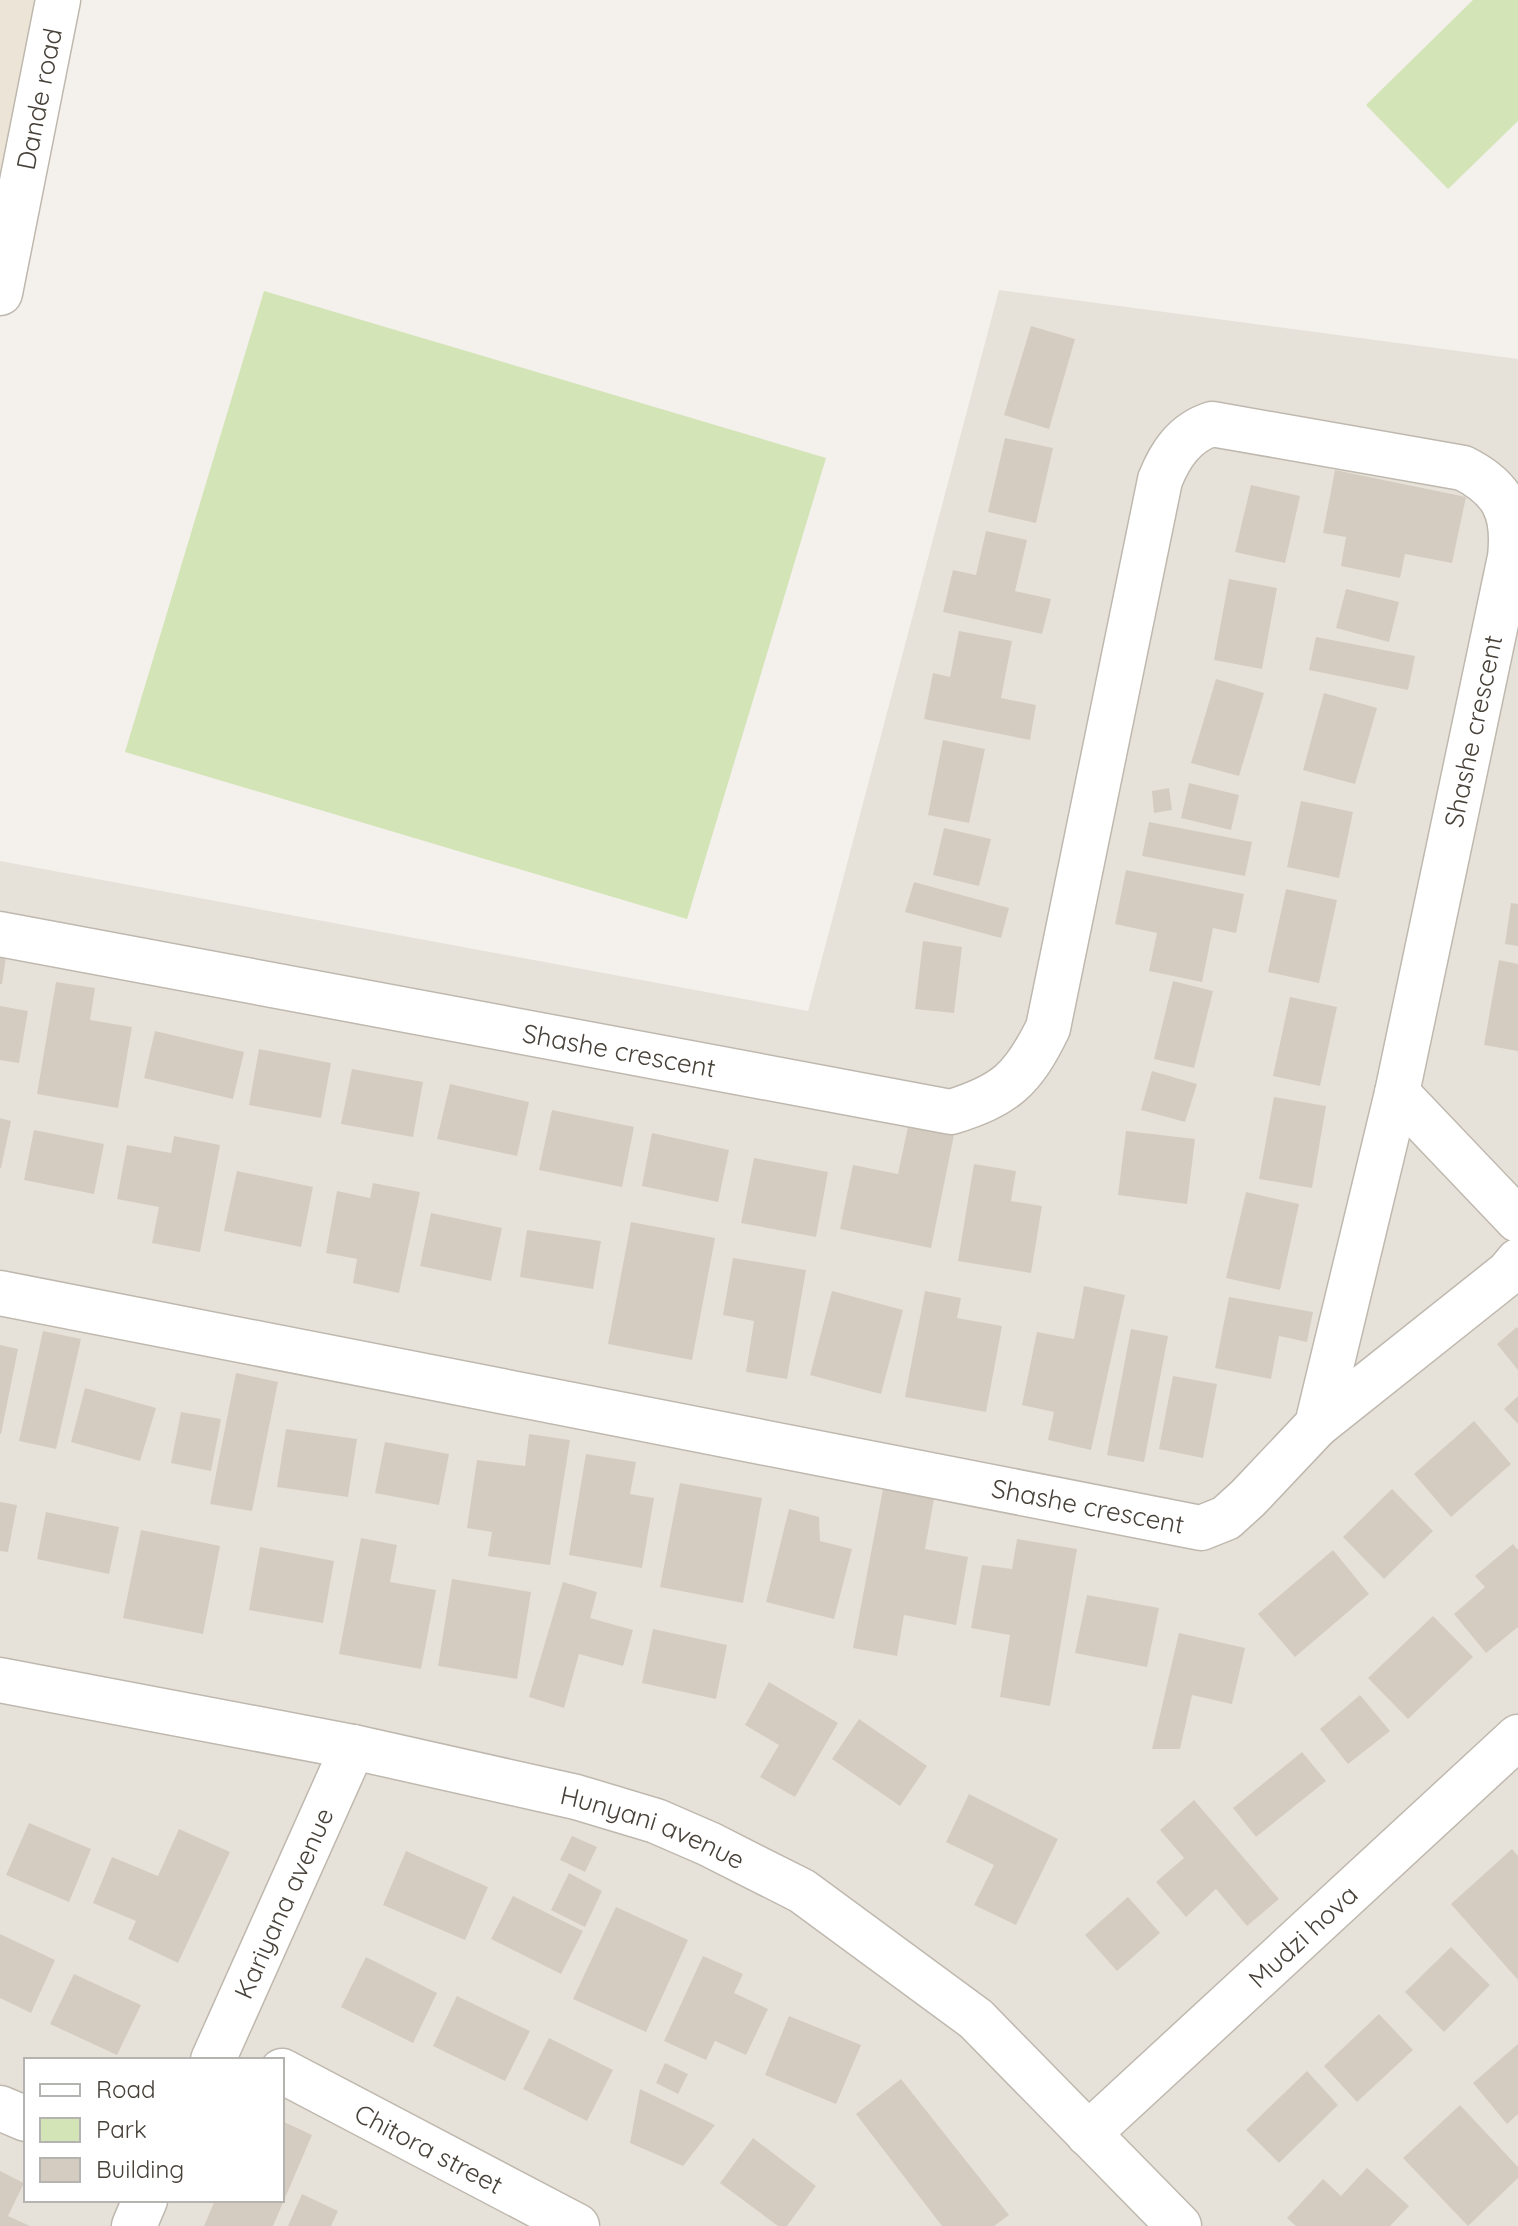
<svg xmlns="http://www.w3.org/2000/svg" width="1518" height="2226" font-family="Quicksand,sans-serif">
<style>
.residential{fill:#e7e2d9;fill-rule:evenodd}
.education{fill:#ece4d6}
.green{fill:#d3e4b7}
.building{fill:#d5ccc1}
.lines{fill:none;stroke-linecap:round;stroke-linejoin:round}
.minor-casing{stroke:#bfb8ae;stroke-width:47}
.minor{stroke:#fff;stroke-width:44}
.labels{text-anchor:middle;dominant-baseline:central;stroke-width:8;stroke-linejoin:round;paint-order:stroke}
.street-label{font-size:26px;fill:#474139;stroke:#fff}
</style>
<rect width="100%" height="100%" fill="#f4f0eb"/>
<path class="residential" d="M999 290 1518 359V2226H0V861L808 1011ZM26 2060H282V2200H26Z"/>
<path class="education" d="M0 0H39L0 189Z"/>
<g class="green">
<path d="M1473 0H1518V121L1448 189 1366 105Z"/>
<path d="M264 291 826 458 687 919 125 752Z"/>
</g>
<g class="building">
<path d="M1031 326 1075 339 1049 429 1004 415Z"/>
<path d="M1005 438 1053 448 1036 523 988 512Z"/>
<path d="M1335 470 1466 497 1452 563 1405 554 1400 578 1341 566 1346 537 1323 533Z"/>
<path d="M1251 485 1300 496 1285 563 1235 552Z"/>
<path d="M986 531 1027 540 1015 591 1051 599 1042 634 943 612 953 570 976 575Z"/>
<path d="M1229 579 1277 588 1262 669 1214 660Z"/>
<path d="M1346 589 1399 602 1389 642 1336 628Z"/>
<path d="M959 631 1012 641 1001 698 1036 705 1030 740 924 719 933 673 950 677Z"/>
<path d="M1316 637 1415 656 1408 690 1309 670Z"/>
<path d="M1216 679 1264 693 1239 776 1191 763Z"/>
<path d="M1324 693 1377 708 1355 784 1303 770Z"/>
<path d="M943 740 985 749 969 823 928 815Z"/>
<path d="M1189 783 1239 795 1231 830 1181 818Z"/>
<path d="M1169 788 1172 810 1154 813 1152 791Z"/>
<path d="M1301 801 1353 812 1339 878 1287 867Z"/>
<path d="M1149 822 1252 842 1245 876 1142 856Z"/>
<path d="M944 828 991 839 979 886 933 875Z"/>
<path d="M1126 870 1244 894 1236 933 1213 928 1202 982 1149 971 1157 933 1115 924Z"/>
<path d="M914 882 1009 908 1001 938 905 912Z"/>
<path d="M1286 889 1337 900 1319 983 1268 972Z"/>
<path d="M1511 903 1518 904V946L1505 944Z"/>
<path d="M923 941 962 947 954 1013 915 1009Z"/>
<path d="M0 956 6 957 2 984H0Z"/>
<path d="M1499 960 1518 964V1051L1484 1045Z"/>
<path d="M1173 981 1213 991 1194 1068 1154 1059Z"/>
<path d="M56 982 95 988 90 1020 132 1027 118 1108 37 1094Z"/>
<path d="M1290 997 1337 1007 1320 1086 1273 1076Z"/>
<path d="M0 1006 28 1011 19 1063 0 1060Z"/>
<path d="M155 1031 244 1052 233 1099 144 1078Z"/>
<path d="M259 1049 331 1063 321 1118 249 1105Z"/>
<path d="M352 1069 423 1082 413 1137 341 1124Z"/>
<path d="M1152 1071 1197 1084 1185 1122 1141 1110Z"/>
<path d="M450 1084 529 1102 517 1156 437 1139Z"/>
<path d="M1274 1097 1326 1106 1312 1188 1259 1179Z"/>
<path d="M552 1110 634 1127 622 1187 539 1170Z"/>
<path d="M910 1117 956 1125 931 1248 840 1229 853 1165 898 1174Z"/>
<path d="M0 1118 11 1121 1 1168H0Z"/>
<path d="M34 1130 104 1144 94 1194 24 1180Z"/>
<path d="M1126 1131 1195 1139 1187 1204 1118 1195Z"/>
<path d="M652 1133 729 1150 718 1202 642 1186Z"/>
<path d="M174 1136 220 1145 200 1252 152 1243 159 1207 117 1199 127 1145 171 1153Z"/>
<path d="M754 1158 828 1172 816 1237 741 1223Z"/>
<path d="M974 1164 1016 1171 1011 1201 1042 1206 1031 1273 958 1261Z"/>
<path d="M237 1171 313 1187 301 1247 224 1231Z"/>
<path d="M373 1183 420 1192 399 1293 353 1283 357 1259 326 1253 337 1191 370 1198Z"/>
<path d="M1246 1192 1299 1204 1280 1290 1226 1278Z"/>
<path d="M431 1213 502 1228 491 1281 420 1266Z"/>
<path d="M631 1222 715 1238 692 1360 608 1344Z"/>
<path d="M527 1230 601 1241 593 1289 520 1277Z"/>
<path d="M733 1258 806 1270 787 1379 746 1372 754 1321 723 1315Z"/>
<path d="M1084 1286 1125 1295 1091 1450 1048 1440 1054 1412 1022 1405 1037 1332 1074 1339Z"/>
<path d="M832 1291 903 1310 881 1394 810 1375Z"/>
<path d="M925 1291 961 1298 957 1318 1002 1326 986 1412 905 1397Z"/>
<path d="M1229 1297 1313 1312 1307 1342 1279 1336 1271 1379 1215 1368Z"/>
<path d="M1517 1327 1518 1329V1370L1497 1344Z"/>
<path d="M1131 1329 1168 1336 1144 1462 1107 1455Z"/>
<path d="M43 1331 81 1339 56 1449 19 1441Z"/>
<path d="M0 1345 18 1349 1 1434H0Z"/>
<path d="M236 1373 278 1382 252 1511 210 1504Z"/>
<path d="M1173 1376 1217 1384 1203 1458 1159 1449Z"/>
<path d="M85 1388 156 1408 140 1461 71 1442Z"/>
<path d="M1518 1396V1424L1504 1409Z"/>
<path d="M181 1412 221 1419 211 1471 171 1463Z"/>
<path d="M1474 1421 1511 1464 1451 1517 1414 1474Z"/>
<path d="M286 1429 357 1439 348 1497 277 1487Z"/>
<path d="M529 1434 570 1440 550 1565 488 1556 492 1532 467 1528 477 1460 525 1466Z"/>
<path d="M385 1442 449 1454 439 1505 375 1493Z"/>
<path d="M586 1454 636 1462 630 1494 654 1498 642 1568 569 1555Z"/>
<path d="M680 1483 762 1498 743 1603 660 1587Z"/>
<path d="M884 1484 935 1493 925 1549 968 1557 956 1625 904 1615 897 1656 853 1648Z"/>
<path d="M1392 1489 1433 1531 1384 1579 1343 1537Z"/>
<path d="M0 1502 17 1505 8 1552 0 1551Z"/>
<path d="M789 1509 819 1517 820 1541 852 1549 834 1619 766 1602Z"/>
<path d="M46 1512 119 1527 109 1574 37 1559Z"/>
<path d="M141 1530 220 1546 203 1634 123 1618Z"/>
<path d="M361 1538 397 1545 390 1582 436 1590 421 1669 339 1654Z"/>
<path d="M1017 1539 1077 1549 1050 1706 1000 1697 1010 1635 971 1628 982 1565 1012 1569Z"/>
<path d="M1513 1544 1518 1550V1627L1486 1653 1454 1614 1485 1587 1475 1576Z"/>
<path d="M260 1547 334 1561 323 1623 249 1610Z"/>
<path d="M1333 1550 1369 1594 1295 1657 1258 1614Z"/>
<path d="M452 1579 531 1592 517 1679 438 1666Z"/>
<path d="M563 1582 597 1592 590 1618 633 1630 623 1666 579 1654 564 1708 529 1697Z"/>
<path d="M1087 1595 1159 1608 1147 1667 1075 1653Z"/>
<path d="M1433 1616 1473 1657 1408 1719 1368 1678Z"/>
<path d="M653 1629 727 1645 716 1699 642 1683Z"/>
<path d="M1179 1633 1245 1648 1232 1704 1192 1695 1180 1749H1152Z"/>
<path d="M769 1682 838 1723 795 1797 760 1777 779 1745 745 1725Z"/>
<path d="M1360 1695 1390 1731 1348 1764 1320 1729Z"/>
<path d="M859 1719 927 1766 900 1806 832 1759Z"/>
<path d="M1302 1752 1326 1781 1256 1837 1233 1808Z"/>
<path d="M969 1794 1058 1839 1016 1925 974 1905 994 1865 946 1842Z"/>
<path d="M1194 1800 1279 1899 1247 1926 1216 1889 1186 1917 1156 1882 1184 1858 1160 1830Z"/>
<path d="M29 1823 91 1849 69 1902 6 1875Z"/>
<path d="M179 1829 230 1852 178 1963 128 1939 136 1921 93 1903 112 1857 158 1876Z"/>
<path d="M572 1836 597 1847 585 1872 560 1860Z"/>
<path d="M1512 1849 1518 1856V1980L1451 1904Z"/>
<path d="M406 1851 488 1887 465 1940 383 1905Z"/>
<path d="M569 1873 602 1891 585 1927 551 1910Z"/>
<path d="M513 1896 583 1931 561 1974 491 1939Z"/>
<path d="M1128 1897 1160 1933 1117 1971 1085 1935Z"/>
<path d="M616 1907 688 1940 646 2032 573 1999Z"/>
<path d="M0 1934 55 1960 31 2013 0 1998Z"/>
<path d="M1451 1947 1490 1985 1444 2032 1405 1992Z"/>
<path d="M703 1956 743 1974 734 1993 768 2009 746 2055 715 2041 706 2060 664 2041Z"/>
<path d="M366 1957 437 1993 413 2043 341 2007Z"/>
<path d="M74 1974 141 2005 117 2055 50 2024Z"/>
<path d="M457 1996 530 2031 505 2081 433 2046Z"/>
<path d="M1379 2014 1413 2050 1357 2102 1324 2066Z"/>
<path d="M789 2016 861 2045 836 2104 765 2075Z"/>
<path d="M549 2038 613 2070 587 2121 523 2089Z"/>
<path d="M1518 2044V2114L1507 2124 1473 2083Z"/>
<path d="M665 2063 688 2074 678 2094 656 2083Z"/>
<path d="M1307 2071 1338 2105 1279 2163 1246 2130Z"/>
<path d="M901 2079 1009 2215 994 2226H942L856 2114Z"/>
<path d="M640 2089 715 2125 683 2166 630 2143Z"/>
<path d="M1460 2105 1518 2167V2178L1468 2226 1403 2158Z"/>
<path d="M282 2121 312 2135 273 2226H204L215 2200H282Z"/>
<path d="M753 2138 816 2186 787 2226H778L720 2183Z"/>
<path d="M1367 2168 1409 2206 1390 2226H1296L1287 2218 1323 2179 1341 2196Z"/>
<path d="M0 2171 24 2183 8 2216 30 2226H0Z"/>
<path d="M302 2194 338 2211 331 2226H288Z"/>
</g>
<g class="lines">
<g class="minor-casing">
<g id="minor">
<path id="s1" d="M0 293 58 0"/>
<path id="s2" d="M0 934 951 1112C1006 1095 1023 1079 1048 1028L1160 480C1170 455 1184 433 1212 424L1463 468C1503 488 1515 512 1510 557L1397 1093 1317 1425 1248 1498 1226 1518 1201 1528 0 1293"/>
<path d="M1397 1093 1518 1220"/>
<path d="M1317 1425 1508 1273 1518 1261"/>
<path id="s3" d="M0 1680 353 1747 576 1797 656 1821 709 1844 802 1891 976 2019 1179 2226"/>
<path id="s4" d="M213 2060 353 1747"/>
<path id="s5" d="M282 2071 577 2226"/>
<path d="M0 2108 26 2119"/>
<path id="s6" d="M1088 2134 1518 1737"/>
<path d="M134 2226 145 2200"/>
</g>
</g>
<use href="#minor" class="minor"/>
</g>
<g class="labels">
<g class="street-label">
<text stroke="none"><textPath href="#s1" startOffset="198">Dande road</textPath></text>
<text transform="translate(1473 731) rotate(-78)">Shashe crescent</text>
<text stroke="none"><textPath href="#s2" startOffset="630">Shashe crescent</textPath></text>
<text transform="translate(1088 1506) rotate(11)">Shashe crescent</text>
<text stroke="none"><textPath href="#s3" startOffset="670">Hunyani avenue</textPath></text>
<text stroke="none"><textPath href="#s4" startOffset="172">Kariyana avenue</textPath></text>
<text stroke="none"><textPath href="#s6" startOffset="292">Mudzi hova</textPath></text>
<text stroke="none"><textPath href="#s5" startOffset="166">Chitora street</textPath></text>
</g>
</g>
<rect x="24" y="2058" width="260" height="144" fill="#ffffff" stroke="#b5b3b0" stroke-width="2"/>
<rect x="40" y="2084" width="40" height="12" fill="#ffffff" stroke="#b5b3b0" stroke-width="2"/>
<text x="96" y="2098" font-size="24" fill="#474139">Road</text>
<rect x="40" y="2118" width="40" height="24" fill="#d3e4b7" stroke="#b5b3b0" stroke-width="2"/>
<text x="96" y="2138" font-size="24" fill="#474139">Park</text>
<rect x="40" y="2158" width="40" height="24" fill="#d5ccc1" stroke="#b5b3b0" stroke-width="2"/>
<text x="96" y="2178" font-size="24" fill="#474139">Building</text>
</svg>
